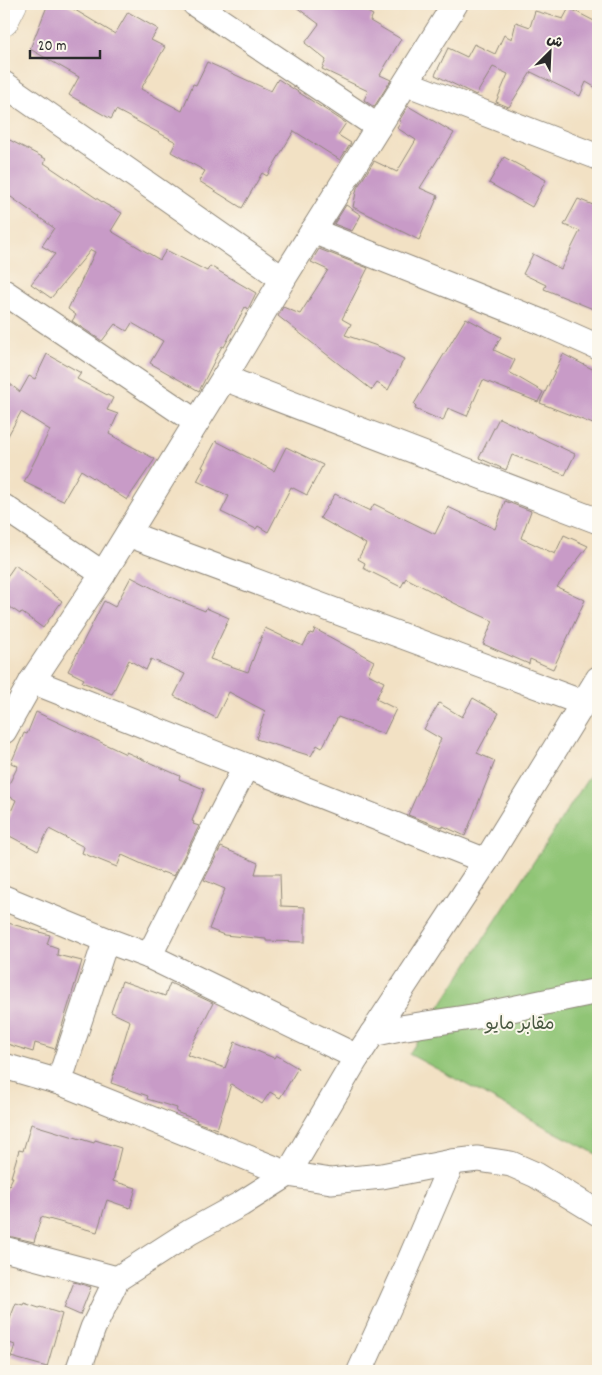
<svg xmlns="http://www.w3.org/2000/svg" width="602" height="1375" font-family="Dekko,'Playpen Sans Arabic',sans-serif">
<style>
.green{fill:#90c576;stroke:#5e7850}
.building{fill:#c89bc7}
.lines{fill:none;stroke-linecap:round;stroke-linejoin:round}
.minor-casing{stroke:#8e8678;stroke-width:27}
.tertiary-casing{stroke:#8e8678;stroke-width:29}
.minor{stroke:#fff;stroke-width:25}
.tertiary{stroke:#fff;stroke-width:28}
.labels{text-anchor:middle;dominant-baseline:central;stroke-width:4;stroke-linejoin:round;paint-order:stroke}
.park-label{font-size:18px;fill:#495942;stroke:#fbf7ec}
</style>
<rect width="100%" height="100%" fill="#fbf7ec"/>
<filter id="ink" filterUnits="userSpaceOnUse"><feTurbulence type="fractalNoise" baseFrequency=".02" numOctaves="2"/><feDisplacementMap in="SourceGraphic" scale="10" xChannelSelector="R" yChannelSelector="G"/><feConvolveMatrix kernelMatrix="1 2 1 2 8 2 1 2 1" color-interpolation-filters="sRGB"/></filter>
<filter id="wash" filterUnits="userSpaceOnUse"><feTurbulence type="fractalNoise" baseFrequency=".0096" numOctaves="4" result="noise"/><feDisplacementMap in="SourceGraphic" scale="20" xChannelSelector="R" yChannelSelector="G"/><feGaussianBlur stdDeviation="1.12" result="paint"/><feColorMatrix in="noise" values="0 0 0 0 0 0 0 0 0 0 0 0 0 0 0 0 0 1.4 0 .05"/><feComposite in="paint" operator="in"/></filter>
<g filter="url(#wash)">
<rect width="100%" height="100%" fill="#f2e1c4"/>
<path class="green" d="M598 763V1155L409 1054Z"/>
<g id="blocks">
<g class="building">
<path d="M48 4H65L115 34 128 12 158 29 151 40 165 47 141 89 182 111 193 84 196 85 207 62 271 91 278 79 346 123 338 135 351 143 340 160 294 131 267 176 262 173 242 208 199 181 205 171 171 152 176 142 116 110 111 119 69 95 79 77 30 49Z"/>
<path d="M292 4H352L373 15 370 21 401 39 380 75 391 80 374 107 364 100 368 91 322 69 326 60 305 43 319 24Z"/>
<path d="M569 8 598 23V89L586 82 580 96 531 72 509 107 496 102 508 74 493 67 476 95 435 75 448 48 467 57 474 44 495 54 504 35 512 39 516 22 530 27 535 11 563 19Z"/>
<path d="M408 106 454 133 420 188 438 196 419 240 353 207 357 188 374 161 397 172 416 140 397 128 401 122 399 121Z"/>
<path d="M4 137 46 159 44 163 105 204 122 213 111 231 160 260 166 250 207 271 210 266 256 293 248 309 245 307 224 347 222 346 199 391 150 363 163 341 132 323 127 331 115 324 102 341 72 321 76 315 68 309 95 252 91 250 51 298 31 284 55 254 42 246 54 228 4 192Z"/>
<path d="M504 157 546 180 532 207 489 183Z"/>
<path d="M598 195V311L544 289 546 285 523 274 533 254 561 269 580 231 564 225 578 199 593 205Z"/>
<path d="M346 205 361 215 352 231 334 224Z"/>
<path d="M319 249 368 268 342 319 351 324 345 335 380 347 404 359 388 390 377 383 372 390 278 316 283 307 300 314 328 270 311 262Z"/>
<path d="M466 318 501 337 494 350 515 360 509 372 543 392 538 402 483 380 467 416 448 408 443 421 415 409 416 406 414 404Z"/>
<path d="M47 354 81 373 77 379 113 398 107 410 118 414 109 434 155 459 127 500 81 470 63 501 24 482 50 430 21 412 4 443V379L20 392 29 376 35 379Z"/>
<path d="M563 354 598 372V426L540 403Z"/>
<path d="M499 418 575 454 565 475 512 455 506 470 479 458Z"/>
<path d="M216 441 274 471 286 447 323 465 307 495 291 487 268 532 258 526 256 529 221 512 229 496 197 481 204 468 202 467Z"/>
<path d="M335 494 368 510 370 511 374 504 435 534 448 507 495 529 505 501 531 511 521 538 555 554 564 535 588 546 557 587 585 600 553 669 530 659 529 664 483 644 493 621 456 604 406 578 401 587 363 568 365 563 358 559 366 544 320 518Z"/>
<path d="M15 565 62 601 43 628 21 612 20 614 4 603V581Z"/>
<path d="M131 577 168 596 205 611 206 608 229 618 210 659 248 672 265 628 303 646 310 633 313 634 315 629 374 661 368 674 384 682 376 699 396 709 384 734 338 717 322 748 317 745 311 756 256 739 265 711 229 692 216 718 174 696 185 674 151 659 146 670 129 660 112 694 82 682 84 679 68 671 104 601 115 607Z"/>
<path d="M473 698 499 713 477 753 495 761 465 836 443 826V828L408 815 441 739 424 729 439 703 462 717Z"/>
<path d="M36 712 126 754V752L180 776 179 779 204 789 192 821 194 822 193 824 199 826 174 876 162 872V873L122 855 117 867 82 853 84 847 49 829 38 851 4 833V828L16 800 4 794 18 766 11 763 24 733 27 734Z"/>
<path d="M221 847 258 863 255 874H280L281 906 305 907V942L266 941V939L224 935 209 929 225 889 204 880Z"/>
<path d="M8 923 50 935 47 944 58 948 57 955 82 961 55 1049 35 1043 33 1052 4 1043V935Z"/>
<path d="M122 981 165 996 170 983 213 1003 187 1055 225 1068 235 1042 274 1058 276 1055 298 1068 280 1098 270 1092 262 1104 231 1084 217 1129 196 1122 197 1120 176 1112 177 1108 147 1099 148 1096 111 1083 130 1021 111 1012Z"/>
<path d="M31 1124 94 1143 95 1140 121 1148 113 1181 136 1188 130 1208 107 1200 97 1232 41 1217 34 1242 4 1235V1196L13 1177H11L19 1150 23 1151Z"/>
<path d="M74 1282 91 1287 80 1315 64 1308Z"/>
<path d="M16 1303 23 1305 24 1303 39 1308 40 1307 62 1314 47 1367 11 1357 15 1345 4 1341V1334Z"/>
</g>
</g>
</g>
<g filter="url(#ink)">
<use href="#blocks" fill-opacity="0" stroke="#8e8678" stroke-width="1"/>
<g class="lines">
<g class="minor-casing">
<g id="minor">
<path d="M195 4 378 127"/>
<path d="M406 83 598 157"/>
<path d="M4 84 283 279"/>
<path d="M313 231 544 323 598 347"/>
<path d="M4 292 196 422"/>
<path d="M224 378 598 521"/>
<path d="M4 507 103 574"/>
<path d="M128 534 583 703"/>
<path d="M32 681 486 861"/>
<path d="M4 731 32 681 103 574 224 378 283 279 455 4"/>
<path d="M4 898 106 940 149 956 357 1057"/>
<path d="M149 956 246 766"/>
<path d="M372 1034 400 1028 478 1016 598 991"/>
<path d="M4 1066 59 1082 288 1174 331 1181 382 1176 452 1162 478 1159 511 1164 536 1175 598 1213"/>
<path d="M59 1082 106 940"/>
<path d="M4 1249 117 1279"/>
<path d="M78 1371 93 1328 117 1279 190 1232 241 1204 288 1174 357 1057 486 861 598 679"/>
<path d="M360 1371 407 1267 452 1162"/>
</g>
</g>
<g class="tertiary-casing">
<path id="tertiary" d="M4 22 13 4"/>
</g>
<use href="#minor" class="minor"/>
<use href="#tertiary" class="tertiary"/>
</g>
</g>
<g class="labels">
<g class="park-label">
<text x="520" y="1025">مقابر مايو</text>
</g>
</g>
<rect width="602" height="1375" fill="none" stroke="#fbf7ec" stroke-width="20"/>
<g transform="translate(550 52) rotate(24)" stroke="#fbf7ec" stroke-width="4" paint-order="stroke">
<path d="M0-4L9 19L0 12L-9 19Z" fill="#2b2b2b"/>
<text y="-8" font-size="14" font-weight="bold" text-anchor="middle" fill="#2b2b2b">ش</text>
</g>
<path d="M30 50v8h70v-8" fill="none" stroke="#2b2b2b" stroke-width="2.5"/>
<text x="38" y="50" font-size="15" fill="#2b2b2b" stroke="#fbf7ec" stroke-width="4" paint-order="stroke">20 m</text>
</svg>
